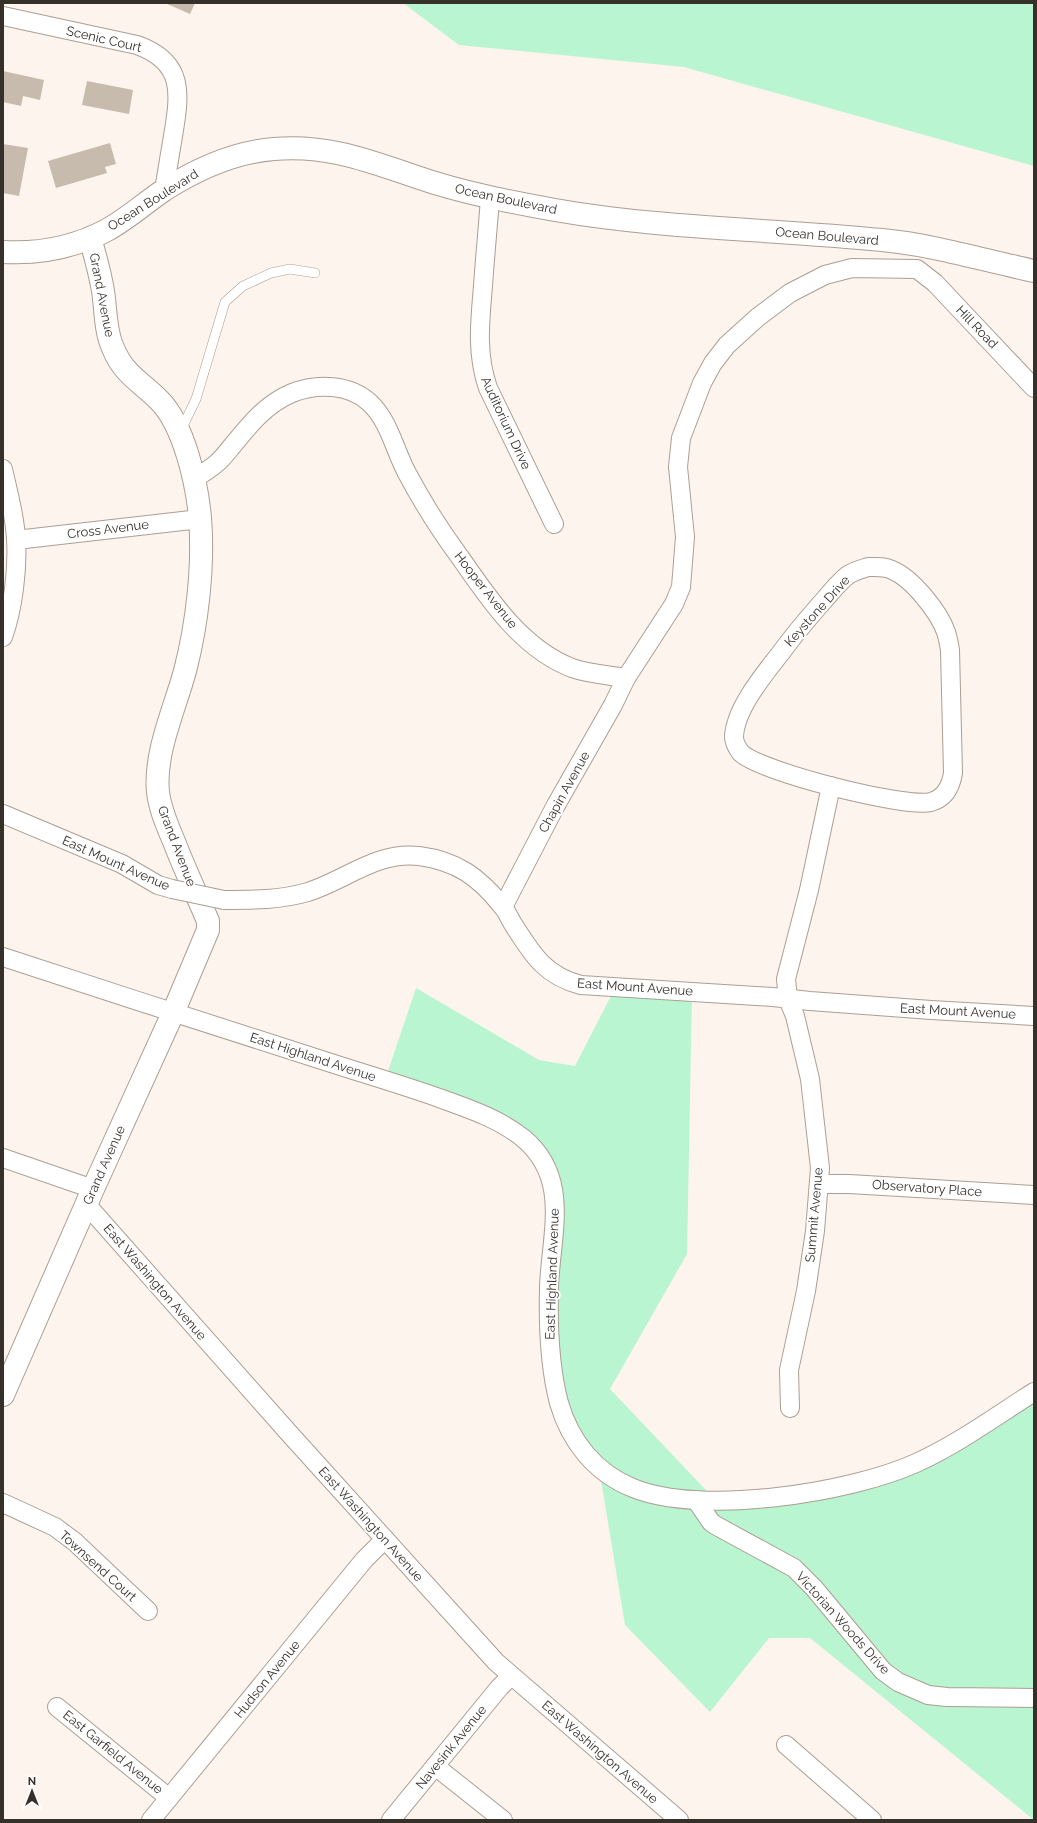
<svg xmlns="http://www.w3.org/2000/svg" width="1037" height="1823" font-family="Raleway,sans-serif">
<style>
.green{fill:#b9f5d1}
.building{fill:#c6bbac}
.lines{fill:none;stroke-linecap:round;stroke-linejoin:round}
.lane-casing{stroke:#ac9e92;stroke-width:10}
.street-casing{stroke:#ac9e92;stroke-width:20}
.secondary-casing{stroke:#ac9e92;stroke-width:24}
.lane{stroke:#fff;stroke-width:9}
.street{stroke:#fff;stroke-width:18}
.secondary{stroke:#fff;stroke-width:22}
.street-bridge-casing{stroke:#ac9e92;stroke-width:20;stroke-linecap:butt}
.street-bridge{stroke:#fff;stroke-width:18}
.labels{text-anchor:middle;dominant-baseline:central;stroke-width:4;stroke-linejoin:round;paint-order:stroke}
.street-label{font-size:13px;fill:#36302b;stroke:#fff}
</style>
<rect width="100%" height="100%" fill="#fdf4ed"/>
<g class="green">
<path d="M403 3H1034V166L684 67 459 45Z"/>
<path d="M416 988 539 1060 575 1066 614 990 692 995 687 1254 610 1389 722 1507 909 1465 1034 1385V1820L810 1638H769L710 1712 625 1625 599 1468 554 1379 546 1171 498 1117 386 1077Z"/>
</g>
<g class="building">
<path d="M165 3H195L190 14Z"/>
<path d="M3 71 44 80 40 100 23 96 21 106 3 102Z"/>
<path d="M87 81 133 90 129 114 82 105Z"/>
<path d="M110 143 116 164 105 167 107 173 56 188 48 161Z"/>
<path d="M3 144 28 148 19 196 3 193Z"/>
</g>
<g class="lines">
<g class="lane-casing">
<path id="lane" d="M181 430 196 399 225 302 243 286 271 273 290 269 315 273"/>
</g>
<g class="street-casing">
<g id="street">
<path d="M3 16 137 45C185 62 180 94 173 136 170 154 167 172 164 190"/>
<path d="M490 198C488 227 485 256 483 286 480 321 476 354 488 388L554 524"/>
<path d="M3 469C8 492 15 515 16 539 18 569 13 609 3 637"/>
<path d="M194 479C202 474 210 469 217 463 223 458 228 451 233 445 250 424 266 404 292 393 317 383 350 384 370 403 390 422 395 452 408 475 424 505 442 533 462 560 491 602 523 649 572 668 589 674 608 675 626 678L674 604 681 587 685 537 678 467 681 438 702 383 713 363 727 345 758 317 790 293 825 275 852 268 917 269 935 283 1034 388"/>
<path d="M16 540 200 519"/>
<path d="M868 567C876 567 885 566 892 570 912 578 939 612 946 632 948 638 949 644 950 650L953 773C951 786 945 798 931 802 904 808 761 772 741 753 738 749 734 742 734 737 735 708 766 672 783 650 796 632 810 616 825 599 832 591 840 581 848 575 854 571 862 569 868 567Z"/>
<path d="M3 814 122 864 158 885 172 889"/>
<path d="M224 900C253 900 280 900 308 892 346 880 377 851 419 856 457 861 479 877 502 906 507 911 509 918 513 924 532 954 545 976 581 985L773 997 810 1001 931 1010 1034 1016"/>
<path d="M503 907 556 805 613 705 626 678"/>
<path d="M3 957C112 993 222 1028 331 1063 368 1075 406 1086 442 1099 470 1109 499 1119 523 1138 571 1178 551 1233 549 1287 548 1325 549 1365 559 1403 570 1441 595 1473 633 1488 701 1516 850 1493 916 1463 958 1444 996 1416 1034 1392"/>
<path d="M3 1158 93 1189"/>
<path d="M819 1184H849L1034 1195"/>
<path d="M86 1204 288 1432 496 1662 679 1820"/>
<path d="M790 1408 789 1370 806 1291 815 1231 820 1168 810 1079 795 1016 788 999 786 979 809 890 831 786"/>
<path d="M696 1500 711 1522 715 1525 794 1568 814 1588 883 1671 898 1682 928 1695 947 1697 1034 1698"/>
<path d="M3 1503 55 1527 75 1542 148 1611"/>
<path d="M57 1707 169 1798"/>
<path d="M786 1745 872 1820"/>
<path d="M435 1766 503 1820"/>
<path d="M151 1820 364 1560 385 1539"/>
<path d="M391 1820 499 1688 511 1676"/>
</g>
</g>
<g class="secondary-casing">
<g id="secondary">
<path d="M3 252C39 254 75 247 107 230 127 219 145 203 164 190 197 169 234 152 274 149 335 144 378 165 435 183 474 195 515 203 555 210 663 229 773 229 882 240 934 245 983 260 1034 271"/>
<path d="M3 1395 93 1189 173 1013 208 930V921C197 895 185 870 175 844 168 827 160 810 158 792 154 753 175 708 185 671 197 625 204 566 200 518 197 483 184 425 159 400 140 381 124 375 113 348 105 331 106 310 103 291 100 273 95 255 90 238"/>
</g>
</g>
<use href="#lane" class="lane"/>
<use href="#street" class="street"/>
<use href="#secondary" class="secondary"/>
<g class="street-bridge-casing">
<path id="street-bridge" d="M172 889 224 900"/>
</g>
<use href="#street-bridge" class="street-bridge"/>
</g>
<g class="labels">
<g class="street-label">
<text transform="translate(104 39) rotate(13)">Scenic Court</text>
<text transform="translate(506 199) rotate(12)">Ocean Boulevard</text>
<text transform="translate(153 200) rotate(-32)">Ocean Boulevard</text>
<text transform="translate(827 236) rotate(5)">Ocean Boulevard</text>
<text transform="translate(102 295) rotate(79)">Grand Avenue</text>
<text transform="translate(977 327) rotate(46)">Hill Road</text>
<text transform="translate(506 423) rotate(65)">Auditorium Drive</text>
<text transform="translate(108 529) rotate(-7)">Cross Avenue</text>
<text transform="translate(486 590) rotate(52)">Hooper Avenue</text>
<text transform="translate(817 611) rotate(-48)">Keystone Drive</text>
<text transform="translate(564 792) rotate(-61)">Chapin Avenue</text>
<text transform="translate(177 846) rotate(69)">Grand Avenue</text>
<text transform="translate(116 863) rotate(24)">East Mount Avenue</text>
<text transform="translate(635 987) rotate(4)">East Mount Avenue</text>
<text transform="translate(958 1011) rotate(3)">East Mount Avenue</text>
<text transform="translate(313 1057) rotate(18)">East Highland Avenue</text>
<text transform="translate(104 1165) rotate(-66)">Grand Avenue</text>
<text transform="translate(927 1188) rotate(4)">Observatory Place</text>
<text transform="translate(814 1215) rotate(-85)">Summit Avenue</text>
<text transform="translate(552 1274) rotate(-88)">East Highland Avenue</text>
<text transform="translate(155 1282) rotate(49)">East Washington Avenue</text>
<text transform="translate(371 1524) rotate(48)">East Washington Avenue</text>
<text transform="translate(98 1566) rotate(42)">Townsend Court</text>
<text transform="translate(843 1623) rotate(48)">Victorian Woods Drive</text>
<text transform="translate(267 1679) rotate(-51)">Hudson Avenue</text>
<text transform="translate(451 1747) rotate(-51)">Navesink Avenue</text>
<text transform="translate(113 1752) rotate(39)">East Garfield Avenue</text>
<text transform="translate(600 1752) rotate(41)">East Washington Avenue</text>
</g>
</g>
<rect width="1037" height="1823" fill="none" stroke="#36302b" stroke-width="8"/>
<g transform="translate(32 1791)" stroke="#ffffff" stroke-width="3" paint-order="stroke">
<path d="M0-3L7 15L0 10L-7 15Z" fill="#36302b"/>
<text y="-6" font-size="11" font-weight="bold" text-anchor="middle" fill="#36302b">N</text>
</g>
</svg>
